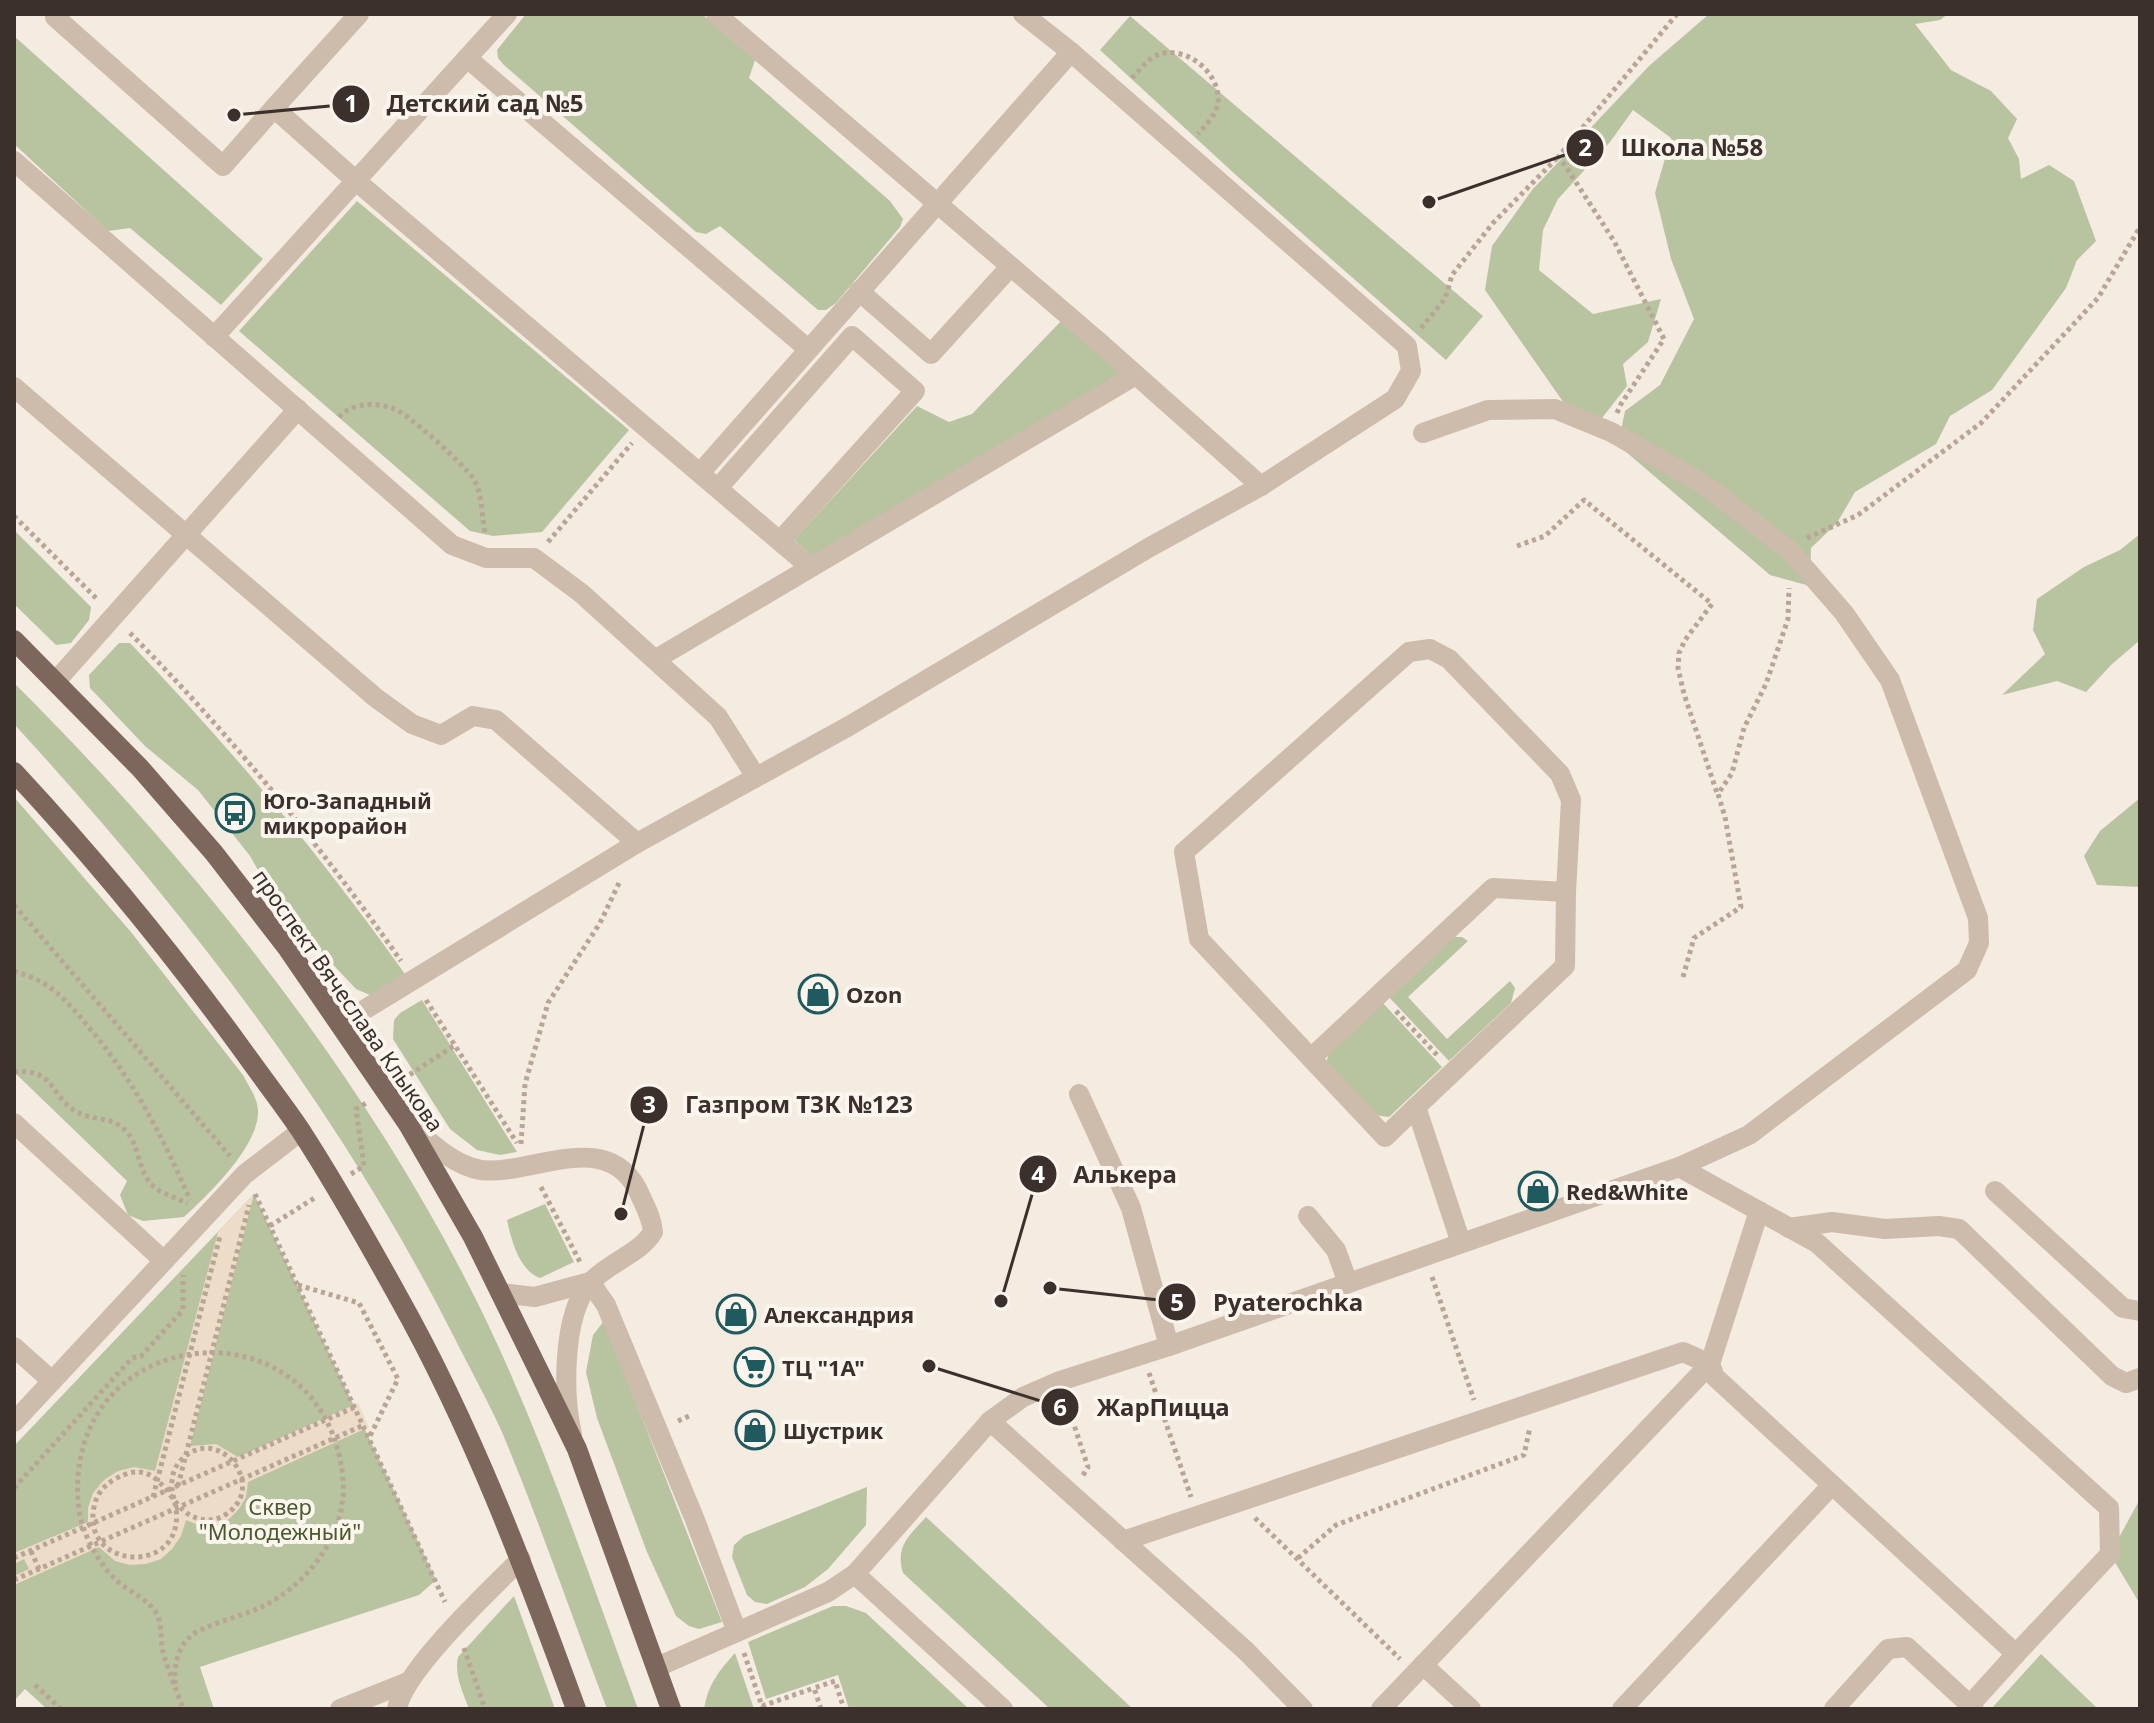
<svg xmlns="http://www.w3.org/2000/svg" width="2154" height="1723" font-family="'Noto Sans',sans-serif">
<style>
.green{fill:#b8c4a0}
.plaza{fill:#ecdcc8}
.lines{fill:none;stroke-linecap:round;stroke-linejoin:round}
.path{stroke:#b9a596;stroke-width:5;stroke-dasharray:4 4;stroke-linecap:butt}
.minor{stroke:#cdbbac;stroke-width:20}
.major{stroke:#7d675c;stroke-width:20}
.labels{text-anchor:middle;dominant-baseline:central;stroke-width:8;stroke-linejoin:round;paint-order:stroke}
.poi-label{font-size:22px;font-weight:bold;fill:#3b302b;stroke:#fbf5ee;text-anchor:start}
.street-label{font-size:22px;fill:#3b302b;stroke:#fbf5ee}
.park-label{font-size:22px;fill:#4a5a2e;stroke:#fbf5ee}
.leader{fill:none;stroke:#3b302b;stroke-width:3}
.callout-dot{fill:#3b302b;stroke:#fbf5ee;stroke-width:3}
.mark-label{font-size:24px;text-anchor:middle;font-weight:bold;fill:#fff}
.callout-label{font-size:24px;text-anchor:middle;font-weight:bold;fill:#3b302b;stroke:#fbf5ee;stroke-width:8;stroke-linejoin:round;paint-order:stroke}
</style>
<rect width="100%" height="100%" fill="#f4ebe1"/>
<g class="green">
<path d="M526 14H702L755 60 749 78 890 201 903 219 900 227 836 303 826 310H818L720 226 706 234 696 232 504 65 498 58 497 50Z"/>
<path d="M1709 14H1948L1940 20 1915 24 1951 70 1991 91 2017 119 2008 138 2019 159 2021 179 2049 165 2074 181 2096 241 2077 260 2066 288 1992 390 1950 416 1936 444 1855 492 1837 523 1811 548 1810 586 1770 575 1618 445 1625 411 1660 385 1694 319 1671 259 1655 193 1671 138 1633 110 1610 142 1558 199 1543 230 1539 270 1593 314 1661 299 1648 342 1623 364 1627 386 1595 427 1566 406 1485 290 1492 246 1532 190 1649 66Z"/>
<path d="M1130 16 1483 316 1446 360 1237 176 1100 50Z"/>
<path d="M14 36 263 259 221 305 130 228 108 231 14 144Z"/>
<path d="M357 201 629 430 542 532 493 536 470 531 239 331Z"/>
<path d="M1063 319 1124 372 813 557 794 540 917 406 949 422 972 414Z"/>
<path d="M14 530 91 607 89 620 71 643 56 645 14 604Z"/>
<path d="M2140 534V640L2111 665 2086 692 2057 681 2002 695 2045 654 2033 630 2037 599 2084 567 2120 550Z"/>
<path d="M119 643H130C230 747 324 859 407 977L370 995 356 989 280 908 250 856 198 790 145 746 90 688 89 675Z"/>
<path d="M14 683C205 873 388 1104 500 1350 553 1467 594 1589 638 1709H607C572 1617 540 1523 502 1432 487 1399 469 1367 453 1335 339 1110 184 909 14 724Z"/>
<path d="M14 797 131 932 243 1075C249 1087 257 1097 258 1110 260 1145 209 1194 184 1217L143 1221 128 1215 120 1195 127 1181 14 1072Z"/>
<path d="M2140 798V887L2097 885 2084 856 2100 831Z"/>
<path d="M1454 937H1462L1468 941 1408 997 1447 1039 1510 981 1515 988 1511 1003 1449 1061 1387 995Z"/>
<path d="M422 1000 517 1152 500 1155 477 1150 450 1129 393 1039 394 1020 400 1013Z"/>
<path d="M1381 1001 1442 1067 1389 1117 1374 1115 1326 1065 1329 1050Z"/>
<path d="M254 1194 436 1580 419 1595 200 1667 214 1709H47L25 1689 14 1701V1446Z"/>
<path d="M545 1204 574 1262 540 1278C519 1271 511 1239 507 1220Z"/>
<path d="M604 1321 722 1622 699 1629 689 1626 676 1616 647 1552 597 1418 586 1372 593 1335Z"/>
<path d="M867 1487 866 1525 828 1569 805 1587 767 1604 755 1602 747 1595 732 1557 734 1545 744 1536Z"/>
<path d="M2140 1499V1604L2110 1554Z"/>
<path d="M926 1517 1133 1709H1050L903 1573C895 1546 909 1536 926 1517Z"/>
<path d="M514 1596 555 1709H469C463 1692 454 1675 458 1657Z"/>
<path d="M833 1606H846L866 1613 969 1709H849L838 1675 766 1699 748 1642Z"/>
<path d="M735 1653 754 1709H704C708 1684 719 1671 735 1653Z"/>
<path d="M2041 1654 2098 1709H1991Z"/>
</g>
<path class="plaza" d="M254 1194 190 1446 216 1444 238 1457 358 1403 369 1427 248 1482 246 1497 239 1509 229 1519 216 1525 201 1526 186 1520 181 1536 172 1549 161 1559 146 1564 130 1565 115 1561 99 1547 14 1585V1576L29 1569 24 1559 14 1564V1553L88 1522V1508L93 1493 104 1480 118 1471 134 1467 155 1471 218 1232Z"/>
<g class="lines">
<g class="path">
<path d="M1132 78C1140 70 1149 57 1160 54 1188 46 1221 74 1218 103 1216 115 1206 125 1198 134"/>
<path d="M1421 328 1445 299 1452 275 1493 223 1559 156"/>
<path d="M1617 413 1621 404 1664 339 1614 241 1559 156 1677 14"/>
<path d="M339 417C351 403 375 402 392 408 407 412 463 464 473 478 482 491 482 518 485 534"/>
<path d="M14 516 98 600"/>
<path d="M1807 538 1858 515 1981 423 2098 298 2140 227"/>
<path d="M548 542 632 443"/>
<path d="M1517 546 1545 536 1584 500 1712 604 1685 640 1679 653 1678 668 1684 694 1717 793"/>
<path d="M130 633C230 734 320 845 401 961"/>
<path d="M14 905 230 1156"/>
<path d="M14 971C26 975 37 979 48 986 65 998 78 1014 91 1030 134 1081 164 1139 190 1200"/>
<path d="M1683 977 1694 938 1741 907 1725 817 1718 794 1732 773 1744 728 1766 684 1788 619 1789 588"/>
<path d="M426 1000 517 1143"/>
<path d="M1396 1011 1438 1056"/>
<path d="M14 1072C56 1068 49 1096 77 1112 94 1122 112 1115 127 1132 140 1148 138 1173 154 1187 164 1195 176 1197 187 1204"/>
<path d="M403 1079 455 1045"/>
<path d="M521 1144 525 1084 548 1003 600 923 620 881"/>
<path d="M351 1174 364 1166 356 1109 368 1102"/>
<path d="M541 1187 581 1264"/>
<path d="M255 1194 445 1602"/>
<path d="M270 1226 316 1197"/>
<path d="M1432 1277 1474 1400"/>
<path d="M298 1285 359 1303 398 1379 370 1436"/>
<path d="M1149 1373 1191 1497"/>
<path d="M1067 1404 1088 1467 1082 1477"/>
<path d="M678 1421 691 1415"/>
<path d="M178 1486 249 1205"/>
<path d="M14 1488 132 1358 141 1356 183 1310V1275"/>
<path d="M153 1497 220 1236"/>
<path d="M174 1499C170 1484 171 1470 182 1459 220 1422 271 1490 223 1516 214 1521 203 1521 194 1517 167 1507 161 1453 115 1479 104 1485 96 1495 94 1507 80 1574 195 1576 174 1499"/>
<path d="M1255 1518 1400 1659"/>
<path d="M31 1551 39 1569"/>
<path d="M14 1558 355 1407"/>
<path d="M1298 1558 1336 1525 1524 1455 1530 1427"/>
<path d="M14 1580 364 1425"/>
<path d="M464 1648 485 1709"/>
<path d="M744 1653 763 1709"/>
<path d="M175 1684C174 1666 177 1647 192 1635 205 1625 242 1616 259 1608 307 1587 348 1533 343 1479 326 1297 66 1318 78 1501 79 1527 95 1558 113 1577 125 1590 144 1596 155 1611 163 1623 160 1639 163 1652 168 1671 177 1690 183 1709"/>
<path d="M35 1685 61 1709"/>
<path d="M762 1706 814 1688"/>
<path d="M821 1709 814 1688 835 1681 844 1709"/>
</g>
<g class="minor">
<path d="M58 14 55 17 223 166 274 108 355 180 810 567"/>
<path d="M716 14 1099 342 1261 486"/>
<path d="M467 58 808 349"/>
<path d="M274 108 359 14"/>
<path d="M14 161 452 545 486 558H534L581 593 718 717 756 777"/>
<path d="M859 291 931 354 1010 267"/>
<path d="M214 337 507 14"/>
<path d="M14 387 376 698 412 724 441 735 473 716 496 720 637 843"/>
<path d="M1423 433 1488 410 1555 409 1611 432 1705 485 1790 551 1844 613 1890 680 1978 918 1979 943 1967 970 1749 1135 1679 1167"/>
<path d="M700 473 1071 52"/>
<path d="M718 488 852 336 915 391 780 541"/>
<path d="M656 659 1136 375"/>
<path d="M56 681 298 409"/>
<path d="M341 1024 637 843 849 726 1150 547 1261 486 1395 399 1411 371 1407 346 1071 52 1023 14"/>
<path d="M1311 1058 1493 888 1566 892 1565 966 1416 1107 1461 1243"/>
<path d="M1079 1094 1131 1208 1169 1346"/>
<path d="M1416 1107 1385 1137 1199 939 1184 852 1409 652 1430 649 1449 659 1560 774 1571 800 1566 892"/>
<path d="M14 1123 164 1261"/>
<path d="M409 1124C428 1141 454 1166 481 1170 534 1176 611 1124 641 1197 646 1208 652 1219 653 1232 640 1254 607 1263 590 1283 562 1315 563 1395 572 1434"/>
<path d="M1995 1191 2123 1308 2140 1311"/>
<path d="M1308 1216 1336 1250 1348 1283"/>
<path d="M1789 1228 1832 1222 1885 1229 1939 1226 1959 1229 2112 1376 2126 1383 2140 1378"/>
<path d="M501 1293 535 1297 590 1282 606 1305 695 1520 737 1632"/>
<path d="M14 1347 52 1381"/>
<path d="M990 1421 1246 1651 1303 1709"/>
<path d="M14 1422 245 1174 301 1131"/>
<path d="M855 1574 1003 1709"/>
<path d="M1423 1665 1710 1364 1759 1211"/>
<path d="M657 1667 828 1592 855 1574 990 1421 1023 1397 1060 1381 1169 1346 1679 1167 1817 1243 2109 1508 2110 1554 2016 1654 1715 1377 1710 1364 1683 1352 1123 1541"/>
<path d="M340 1709 408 1682"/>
<path d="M397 1709C403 1671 491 1589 521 1559"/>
<path d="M1381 1709 1423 1665 1471 1709"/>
<path d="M1622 1709 1832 1485"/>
<path d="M1834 1709 1888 1649 1907 1647 1970 1705"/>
<path d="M1974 1709 1970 1705 2016 1654"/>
</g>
<g class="major">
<path d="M14 640 140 768 214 853 288 949 408 1124 473 1237 577 1449 671 1709"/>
<path d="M14 772C97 861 173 954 244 1052 263 1079 283 1104 301 1131 336 1185 368 1242 399 1298 472 1428 525 1569 576 1709"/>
</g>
</g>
<defs>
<g id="bus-ring" transform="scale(2)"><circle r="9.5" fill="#fbf5ee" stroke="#1f5a5e" stroke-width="1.5"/><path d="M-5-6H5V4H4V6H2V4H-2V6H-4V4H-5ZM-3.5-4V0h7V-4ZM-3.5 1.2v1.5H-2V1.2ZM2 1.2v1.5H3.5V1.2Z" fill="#1f5a5e"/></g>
<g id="shop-ring" transform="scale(2)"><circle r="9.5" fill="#fbf5ee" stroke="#1f5a5e" stroke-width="1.5"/><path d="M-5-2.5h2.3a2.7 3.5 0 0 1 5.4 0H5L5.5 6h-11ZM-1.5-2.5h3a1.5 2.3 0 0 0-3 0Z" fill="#1f5a5e"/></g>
<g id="supermarket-ring" transform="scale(2)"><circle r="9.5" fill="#fbf5ee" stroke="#1f5a5e" stroke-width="1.5"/><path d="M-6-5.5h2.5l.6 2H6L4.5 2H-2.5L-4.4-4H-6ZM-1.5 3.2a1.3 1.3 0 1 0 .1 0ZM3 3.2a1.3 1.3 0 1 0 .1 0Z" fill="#1f5a5e"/></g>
</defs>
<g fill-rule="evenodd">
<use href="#bus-ring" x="235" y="813"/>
<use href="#shop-ring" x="818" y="994"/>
<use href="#shop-ring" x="1538" y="1191"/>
<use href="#shop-ring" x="736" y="1314"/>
<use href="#supermarket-ring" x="754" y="1367"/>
<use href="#shop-ring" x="755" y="1430"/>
</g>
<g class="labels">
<g class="poi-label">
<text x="263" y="800">Юго-Западный<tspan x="263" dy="25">микрорайон</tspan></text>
<text x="846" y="994">Ozon</text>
<text x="1566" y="1191">Red&amp;White</text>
<text x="764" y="1314">Александрия</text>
<text x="782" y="1367">ТЦ "1А"</text>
<text x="783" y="1430">Шустрик</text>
</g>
<g class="street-label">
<text transform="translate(349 1000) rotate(55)">проспект Вячеслава Клыкова</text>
</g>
<g class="park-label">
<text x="280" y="1506">Сквер<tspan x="280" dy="25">"Молодежный"</tspan></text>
</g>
</g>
<path class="leader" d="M234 115L351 104M1429 202L1585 148M621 1214L649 1105M1001 1301L1038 1174M1050 1288L1177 1302M929 1366L1060 1407"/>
<g class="callout-dot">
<circle cx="234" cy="115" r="8"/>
<circle cx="1429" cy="202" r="8"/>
<circle cx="621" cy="1214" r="8"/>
<circle cx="1001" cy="1301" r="8"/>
<circle cx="1050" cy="1288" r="8"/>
<circle cx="929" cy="1366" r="8"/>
<circle cx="351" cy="104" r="20"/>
<circle cx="1585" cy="148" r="20"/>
<circle cx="649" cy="1105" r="20"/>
<circle cx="1038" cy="1174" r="20"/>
<circle cx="1177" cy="1302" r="20"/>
<circle cx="1060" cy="1407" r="20"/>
</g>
<g class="mark-label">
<text x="351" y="112">1</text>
<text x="1585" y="156">2</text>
<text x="649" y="1113">3</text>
<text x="1038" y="1183">4</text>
<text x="1177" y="1311">5</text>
<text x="1060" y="1416">6</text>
</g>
<g class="callout-label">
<text x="485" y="112">Детский сад №5</text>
<text x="1692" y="156">Школа №58</text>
<text x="799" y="1113">Газпром ТЗК №123</text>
<text x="1125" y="1183">Алькера</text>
<text x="1288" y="1311">Pyaterochka</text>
<text x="1163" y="1416">ЖарПицца</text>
</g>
<rect width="2154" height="1723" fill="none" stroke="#3b302b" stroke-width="32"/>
</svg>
